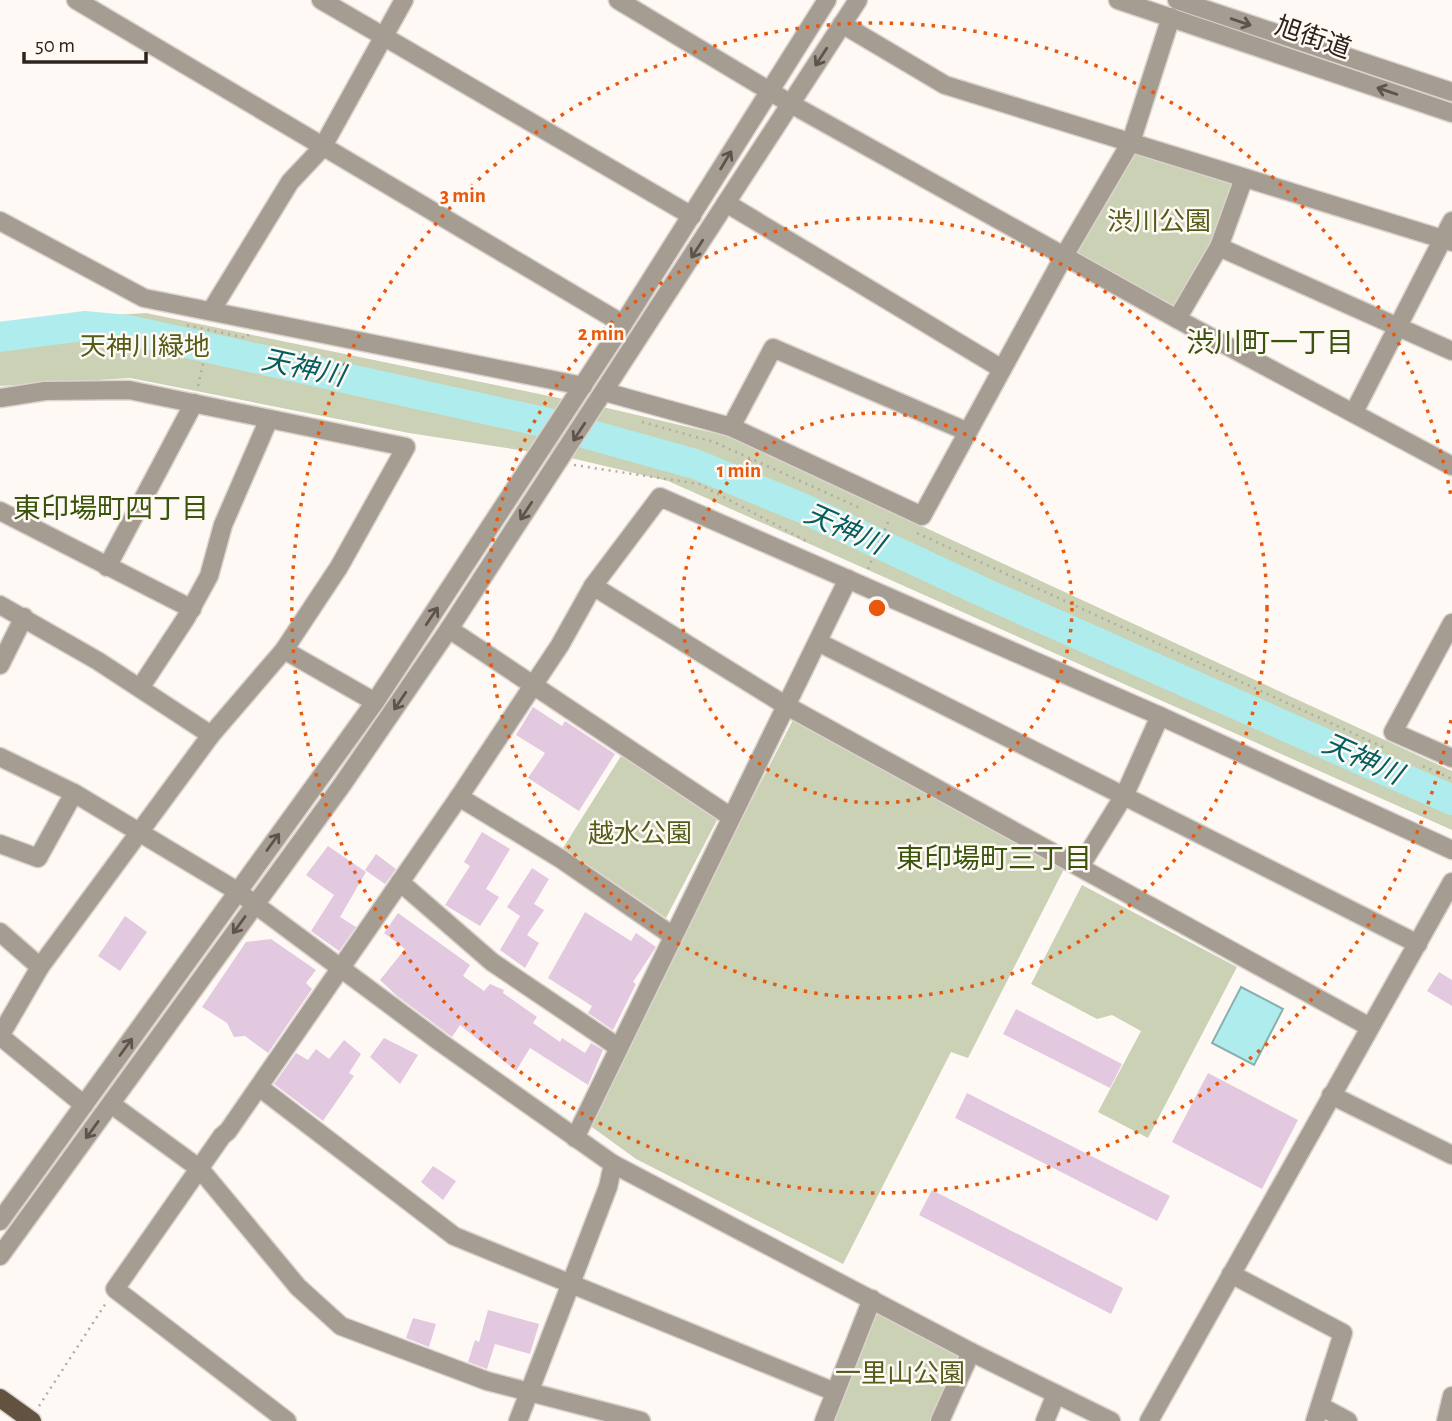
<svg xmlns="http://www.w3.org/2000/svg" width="1452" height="1421" font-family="'Alegreya Sans','Noto Sans JP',sans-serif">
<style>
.green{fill:#cbd1b4}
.water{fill:#afeced;stroke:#89b0af;stroke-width:2}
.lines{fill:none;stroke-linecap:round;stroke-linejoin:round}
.river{stroke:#afeced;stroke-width:30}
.building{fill:#e2c9e0}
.minor-casing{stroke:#dad3ce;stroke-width:21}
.tertiary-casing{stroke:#dad3ce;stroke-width:21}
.primary-casing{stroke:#dad3ce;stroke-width:21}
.path{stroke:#b2aba6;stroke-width:2.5;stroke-dasharray:2 5;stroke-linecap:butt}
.minor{stroke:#a69d92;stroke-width:18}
.tertiary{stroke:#a69d92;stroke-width:18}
.primary{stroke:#61533f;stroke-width:18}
.oneway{stroke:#5f544c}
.ring{fill:none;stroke:#e8590c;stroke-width:3.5;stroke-dasharray:3.5 7}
.labels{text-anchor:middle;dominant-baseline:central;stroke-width:5;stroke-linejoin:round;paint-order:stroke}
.street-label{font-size:26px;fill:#2f241d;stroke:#fff9f5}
.park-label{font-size:26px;fill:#545d18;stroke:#fff9f5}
.neighbourhood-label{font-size:28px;fill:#3a540c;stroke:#fff9f5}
.water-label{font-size:28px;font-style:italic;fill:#045e60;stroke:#fff9f5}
.centre{fill:#e8590c;stroke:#fff9f5;stroke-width:3.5}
.ring-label{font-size:21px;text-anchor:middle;font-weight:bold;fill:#e8590c;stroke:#fff9f5;stroke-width:5;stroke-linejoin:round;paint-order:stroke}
</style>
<rect width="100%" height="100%" fill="#fff9f5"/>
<g class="green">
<path d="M1133 149 1233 184 1212 244 1172 308 1076 256Z"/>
<path d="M146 313 607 408 727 436 1452 771V830L668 481 571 458 409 433 130 378 0 386V322Z"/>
<path d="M793 720 1064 869 968 1058 951 1052 843 1264 636 1159 585 1122Z"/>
<path d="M621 756 717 820 666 918 563 848Z"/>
<path d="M1082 885 1237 967 1148 1138 1098 1112 1141 1031 1112 1015 1097 1019 1031 984Z"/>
<path d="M874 1308 961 1353 931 1421H832Z"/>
</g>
<path class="water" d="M1241 987 1283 1009 1254 1065 1212 1043Z"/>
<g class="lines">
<path class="river" d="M0 337 84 326 128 330 548 423 695 464 802 508 985 593 1452 800"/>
</g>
<g class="building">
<path d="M533 707 562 726 565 721 615 754 579 811 528 778 545 753 516 735Z"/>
<path d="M482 832 510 849 486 889 499 897 480 926 445 905 470 866 464 862Z"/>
<path d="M328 846 366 872 340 917 356 927 339 951 311 931 334 895 306 875Z"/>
<path d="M376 854 396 869 385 884 365 870Z"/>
<path d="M532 868 549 879 534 904 544 910 527 935 539 943 525 968 500 950 520 916 507 907Z"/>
<path d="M585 912 631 941 636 933 656 947 633 982 636 984 613 1030 588 1013 592 1006 548 978Z"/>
<path d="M398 913 470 965 463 976 484 991 490 984 504 990 503 993 537 1017 533 1023 560 1042 562 1038 585 1053 591 1043 603 1050 588 1085 530 1048 516 1071 460 1025 452 1037 397 996 380 980 405 949 384 933Z"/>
<path d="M125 916 147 932 120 971 98 956Z"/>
<path d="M271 939 316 970 306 983 312 989 268 1053 245 1036 234 1037 227 1023 202 1007 246 942Z"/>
<path d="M1439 972 1452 980V1006L1427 991Z"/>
<path d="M1016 1009 1122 1064 1110 1088 1003 1034Z"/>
<path d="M384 1038 418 1055 400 1084 370 1057Z"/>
<path d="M344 1040 361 1054 349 1073 354 1076 323 1121 274 1084 296 1053 308 1060 316 1049 329 1059Z"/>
<path d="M1208 1073 1298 1120 1262 1189 1172 1142Z"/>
<path d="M967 1093 1170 1196 1157 1221 955 1118Z"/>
<path d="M433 1166 456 1181 443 1200 421 1182Z"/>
<path d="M932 1190 1123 1288 1111 1314 919 1215Z"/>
<path d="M488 1310 539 1324 530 1354 495 1344 487 1369 468 1362 475 1340 479 1342Z"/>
<path d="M413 1318 436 1324 429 1347 406 1338Z"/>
</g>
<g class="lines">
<g class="minor-casing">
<g id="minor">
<path d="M76 0 623 324"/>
<path d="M321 0 692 216"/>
<path d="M618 0 791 104 1177 319 1452 466"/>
<path d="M842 24 945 85 1452 242"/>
<path d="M726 203 1002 369"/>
<path d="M0 221 144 298 583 386"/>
<path d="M1219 247 1452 351"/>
<path d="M211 311 290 182 322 148 404 0"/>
<path d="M1177 319 1219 247 1244 178"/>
<path d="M605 392 731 427 922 516 1064 256 1131 142 1171 17"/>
<path d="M0 398 45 391 129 390 406 447 339 567 284 650 211 735 40 967 0 1036"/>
<path d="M1354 412 1452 221"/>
<path d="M731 427 773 348 968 432"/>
<path d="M0 511 192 609"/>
<path d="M107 567 194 403"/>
<path d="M593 586 785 705 1368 1026"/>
<path d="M0 605 98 661 211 735"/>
<path d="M1452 623 1393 732 1452 758"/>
<path d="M449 629 731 817"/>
<path d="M818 642 1418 944"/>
<path d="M284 650 375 702"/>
<path d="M0 665 24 617"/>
<path d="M140 688 186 618 209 576 223 525 269 419"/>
<path d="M459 797 561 859 673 936"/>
<path d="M0 844 38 858 74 793"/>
<path d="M1081 865 1125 794 1160 716"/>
<path d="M400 882 492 962 618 1047"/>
<path d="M0 932 40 967"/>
<path d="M0 1036 84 1105"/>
<path d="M259 1087 454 1236 835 1392"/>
<path d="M1331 1095 1452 1155"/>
<path d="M111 1104 200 1169 298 1287 341 1326 487 1381 641 1421"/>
<path d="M575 1138 848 579"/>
<path d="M613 1164 971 1352 1111 1421"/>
<path d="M1231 1274 1343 1333 1315 1421"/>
<path d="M1320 1406 1348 1421"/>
<path d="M287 1421 115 1289 222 1136 228 1131 459 797 560 645 593 586 660 497 1160 716 1452 850"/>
<path d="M824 1421 872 1299"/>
<path d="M940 1421 971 1352"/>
<path d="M1045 1421 1056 1394"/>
<path d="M1149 1421 1452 882"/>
</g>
</g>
<g class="tertiary-casing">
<g id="tertiary">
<path d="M1118 0 1452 113"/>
<path d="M1177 0 1452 92"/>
<path d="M0 757 74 793 237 891 440 1042 613 1164 608 1187 518 1421"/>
<path d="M0 1221 375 702 623 324 827 0"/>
<path d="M0 1256 342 785 449 629 858 0"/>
<path d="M1446 1421 1452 1396"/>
</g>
</g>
<g class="primary-casing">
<path id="primary" d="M0 1398 32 1421"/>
</g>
<g class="path">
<path d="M187 325 246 338 249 334"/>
<path d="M198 386 210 332"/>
<path d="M642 422 714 442 860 508"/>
<path d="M574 465 699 484 810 543"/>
<path d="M917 533 1385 748"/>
<path d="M868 569 889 520"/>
<path d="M1423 766 1452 779"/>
<path d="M39 1406 106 1303"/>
</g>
<use href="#minor" class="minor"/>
<use href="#tertiary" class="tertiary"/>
<use href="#primary" class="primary"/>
</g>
<defs><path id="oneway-shaft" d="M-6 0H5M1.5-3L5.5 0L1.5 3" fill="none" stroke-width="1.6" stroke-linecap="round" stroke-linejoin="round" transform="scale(1.75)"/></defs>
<g class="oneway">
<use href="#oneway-shaft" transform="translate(1241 22) rotate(19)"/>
<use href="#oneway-shaft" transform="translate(821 57) rotate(123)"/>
<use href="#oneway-shaft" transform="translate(1387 91) rotate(-161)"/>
<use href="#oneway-shaft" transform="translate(726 160) rotate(-59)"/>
<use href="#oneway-shaft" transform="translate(697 249) rotate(123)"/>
<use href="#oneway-shaft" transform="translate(579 432) rotate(123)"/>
<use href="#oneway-shaft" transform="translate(526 511) rotate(123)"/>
<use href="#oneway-shaft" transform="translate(432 616) rotate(-56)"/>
<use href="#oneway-shaft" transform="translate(400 701) rotate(124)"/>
<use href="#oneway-shaft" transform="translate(273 842) rotate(-54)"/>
<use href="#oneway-shaft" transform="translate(239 925) rotate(126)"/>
<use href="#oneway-shaft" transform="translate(126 1047) rotate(-54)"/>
<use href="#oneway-shaft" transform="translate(92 1130) rotate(126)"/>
</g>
<g class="ring">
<circle cx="877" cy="608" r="195"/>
<circle cx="877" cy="608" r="390"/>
<path d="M1451 720A585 585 0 1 1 1451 496"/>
</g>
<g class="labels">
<g class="street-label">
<text transform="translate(1313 38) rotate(19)">旭街道</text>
</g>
<g class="park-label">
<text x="1159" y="222">渋川公園</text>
<text x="145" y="347">天神川緑地</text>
<text x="640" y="834">越水公園</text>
<text x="900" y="1374">一里山公園</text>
</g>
<g class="neighbourhood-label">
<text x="1270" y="344">渋川町一丁目</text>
<text x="111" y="510">東印場町四丁目</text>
<text x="994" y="860">東印場町三丁目</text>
</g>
<g class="water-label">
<text transform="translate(303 369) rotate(12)">天神川</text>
<text transform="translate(844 530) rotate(24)">天神川</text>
<text transform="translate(1362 760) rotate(24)">天神川</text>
</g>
</g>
<circle cx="877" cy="608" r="10" class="centre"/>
<g class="ring-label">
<text x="463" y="202">3 min</text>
<text x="601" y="340">2 min</text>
<text x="739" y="477">1 min</text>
</g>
<path d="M24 52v10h122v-10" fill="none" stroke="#2f241d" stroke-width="3.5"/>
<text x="35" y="52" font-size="21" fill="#2f241d" stroke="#fff9f5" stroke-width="5" paint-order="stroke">50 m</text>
</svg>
